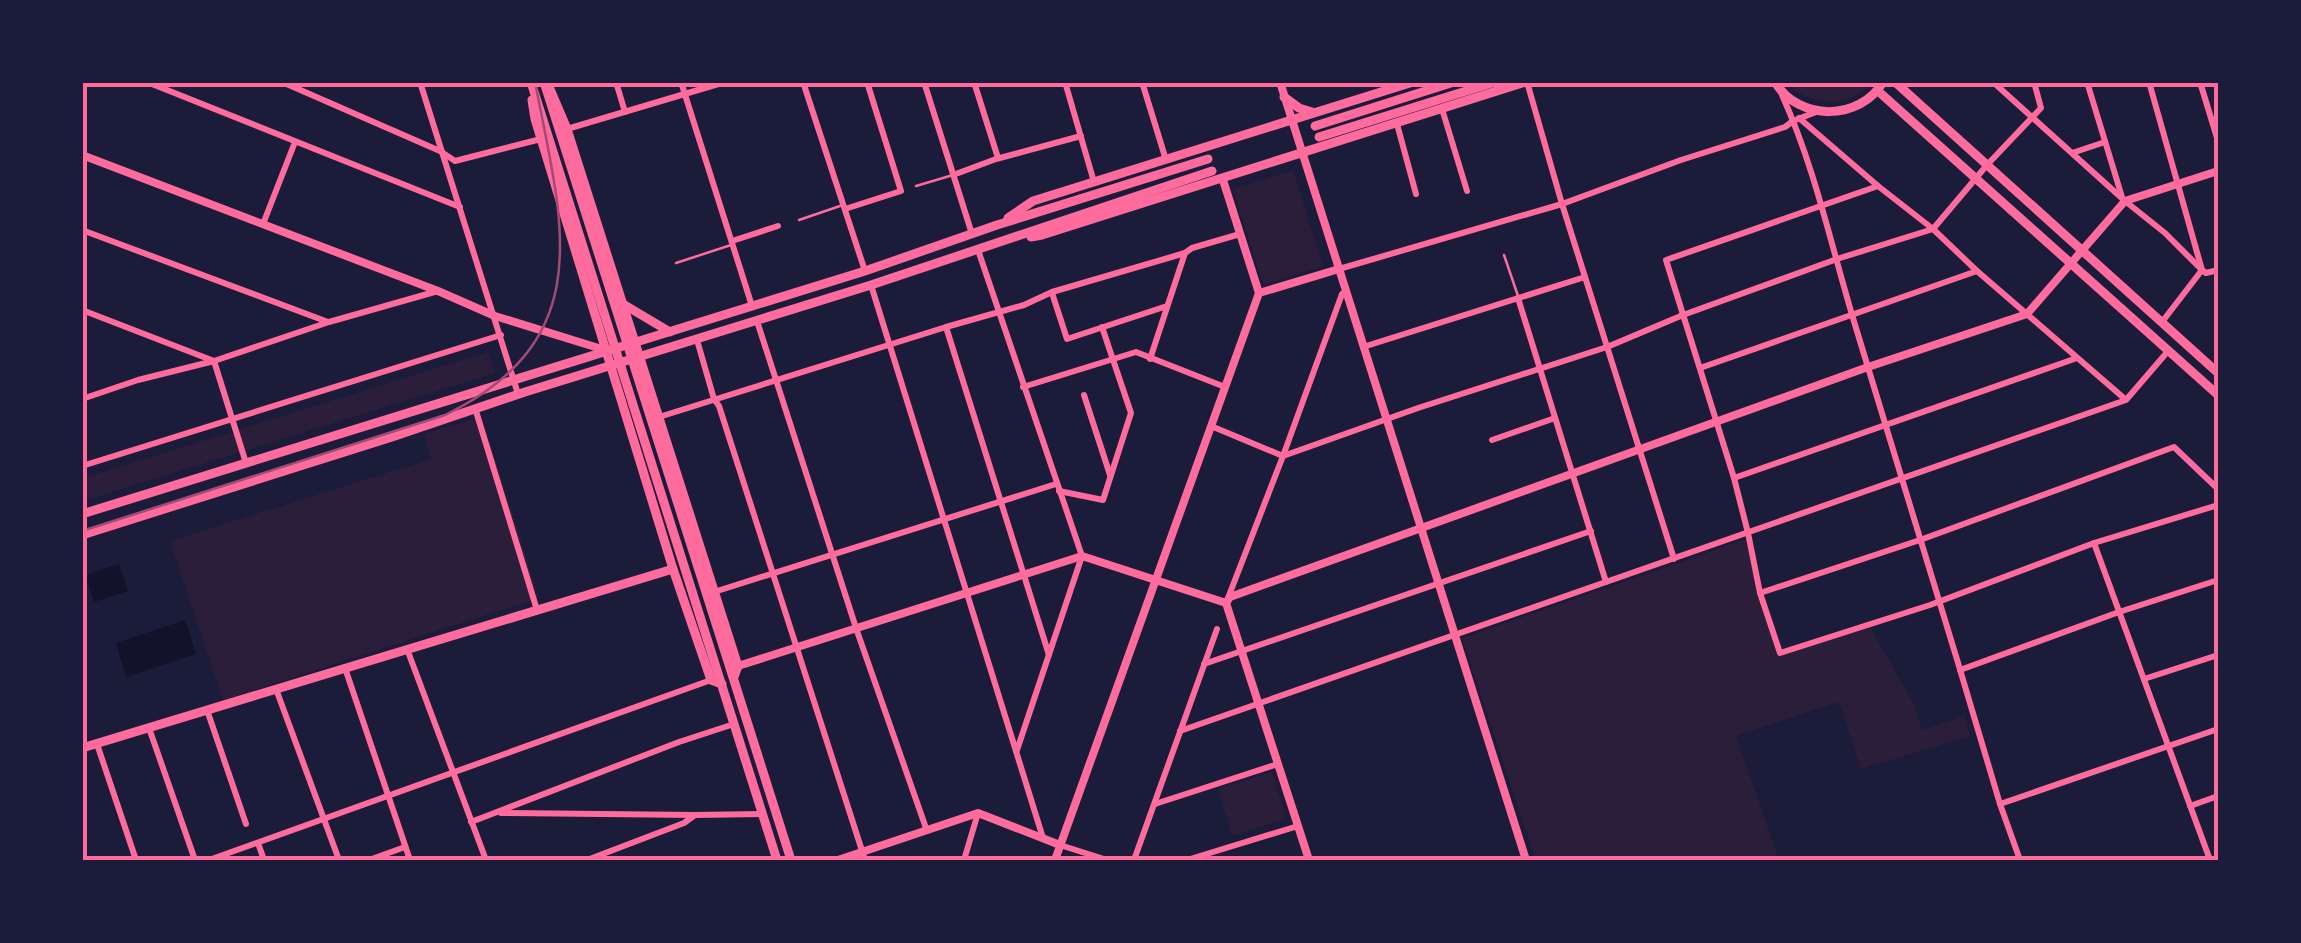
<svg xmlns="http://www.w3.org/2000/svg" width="2301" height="943" font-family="Merriweather,serif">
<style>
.green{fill:#2a1e3b}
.water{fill:#12122b}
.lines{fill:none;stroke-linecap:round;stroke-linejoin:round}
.service{stroke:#ff6b9d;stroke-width:2.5}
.minor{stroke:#ff6b9d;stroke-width:6}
.tertiary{stroke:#ff6b9d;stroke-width:8}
.secondary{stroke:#ff6b9d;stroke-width:9}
.primary{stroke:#ff6b9d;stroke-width:9}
.rail{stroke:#a44b75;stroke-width:2.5}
.neatline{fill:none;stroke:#ff6b9d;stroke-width:4}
</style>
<rect width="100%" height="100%" fill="#1b1b3a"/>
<g class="green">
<path d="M1787 83H1873C1847 108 1812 108 1787 83Z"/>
<path d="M1293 170 1323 266 1263 285 1233 189Z"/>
<path d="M488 352 495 373 83 501V478Z"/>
<path d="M482 417 539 598 223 700 170 541 431 459 424 434Z"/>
<path d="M1747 539 1757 595 1779 656 1870 627 1913 702 1922 730 1965 716 1970 736 1861 769 1839 702 1736 736 1779 860H1536L1462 638Z"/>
<path d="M1272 772 1286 819 1232 836 1218 789Z"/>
</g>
<g class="water">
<path d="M119 564 128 591 94 602 85 575Z"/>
<path d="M185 620 196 654 126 677 116 643Z"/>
</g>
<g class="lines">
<g class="service">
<path d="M916 186 953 175"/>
<path d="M799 220 840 206"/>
<path d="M1504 255 1518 296"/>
<path d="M676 263 731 245"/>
</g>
<g class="minor">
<path d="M147 82 460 207"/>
<path d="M282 82 440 151 455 161 541 139"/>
<path d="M420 82 518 394"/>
<path d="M616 82 625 112"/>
<path d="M681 82 752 306"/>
<path d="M803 82 865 271"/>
<path d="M924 82 972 234"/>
<path d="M974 82 998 158"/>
<path d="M1065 82 1094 182"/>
<path d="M1142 82 1166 160"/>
<path d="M1527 82 1562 204 1674 559"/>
<path d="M1993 82 2125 201 2165 233 2202 270 2206 273 2218 270"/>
<path d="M2087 82 2122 197"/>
<path d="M2149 82 2202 270 2162 322"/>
<path d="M2200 82 2218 141"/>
<path d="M1782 95C1816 170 1832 250 1856 328 1905 486 1953 645 2000 804L2020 860"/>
<path d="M1442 109 1467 191"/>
<path d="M1799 118 1878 186 1933 229 1977 271 2125 399"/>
<path d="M1397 124 1416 194"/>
<path d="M567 129 725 82"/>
<path d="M2072 153 2105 142"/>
<path d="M953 175 996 159 1081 136"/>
<path d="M1878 186 1666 260 1734 478 1748 533 1760 593 1780 653 1930 605 2094 543 2218 505"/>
<path d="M845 209 901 191 867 82"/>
<path d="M263 224 295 142"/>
<path d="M82 230 328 322"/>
<path d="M732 241 778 226"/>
<path d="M978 250 1082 556 1017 750"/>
<path d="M1339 269 1562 204 1681 160 1785 127 1793 121 1816 112"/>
<path d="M871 285 1043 838"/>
<path d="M1052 293 1067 339 1167 306"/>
<path d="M1518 298 1606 582"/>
<path d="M82 310 214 361 246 463"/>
<path d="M757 321 857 631 927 831"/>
<path d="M946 327 1049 655"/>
<path d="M697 340 714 399 719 406 865 860"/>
<path d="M1363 347 1585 277"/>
<path d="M1150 359 1185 253"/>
<path d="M1700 368 1977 271"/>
<path d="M1023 387 1136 352 1225 387"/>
<path d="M1084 395 1110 475"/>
<path d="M82 399 138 380 214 361 329 322 438 291"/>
<path d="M475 408 537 610"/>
<path d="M659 417 946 327 1024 305 1052 292 1185 253 1192 248 1240 234"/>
<path d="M1211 426 1283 456 1418 408 1607 347 1683 315 1837 259 1933 229 1987 165 2041 108 2034 82"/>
<path d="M1492 440 1555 418"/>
<path d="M82 466 501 335"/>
<path d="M1734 478 2077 358"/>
<path d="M1059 491 1103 500 1131 413 1102 327"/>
<path d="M2094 543 2210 860"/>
<path d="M714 592 1056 484"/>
<path d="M1760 593 1920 540 2174 447 2218 489"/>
<path d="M1228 598 1283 456 1342 294 1346 292"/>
<path d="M407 649 486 860"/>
<path d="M1204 664 1591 531"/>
<path d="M345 668 410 860"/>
<path d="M1960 670 2119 612 2218 580"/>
<path d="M2144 679 2218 655"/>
<path d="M276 689 339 860"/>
<path d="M207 710 246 824"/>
<path d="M149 728 195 860"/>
<path d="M1180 731 2126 400 2169 350"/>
<path d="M97 744 136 860"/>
<path d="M1155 804 1278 764"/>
<path d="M2000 804 2218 729"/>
<path d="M2190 806 2218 796"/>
<path d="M501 813 695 815"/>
<path d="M471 822 679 742 734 724"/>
<path d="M258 843 264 860"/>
<path d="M1060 845 1107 860"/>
<path d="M209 860 711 680"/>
<path d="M369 860 405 847"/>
<path d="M587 860 684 823 695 815 763 814"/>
<path d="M964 860 978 813"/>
<path d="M1134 860 1217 629"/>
<path d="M1187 860 1298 826"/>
<path d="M2217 860H2218"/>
</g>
<g class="tertiary">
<path d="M1280 82 1526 860"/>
<path d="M82 155 438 291 495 316 605 350"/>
<path d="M1223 180 1259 293"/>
<path d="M1259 293 1339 269"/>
<path d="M1226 603 1230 597 1868 367 2027 314 2125 201 2218 171"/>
<path d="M1226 603 1309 860"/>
<path d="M738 666 1082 556 1226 603"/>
<path d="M838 860 978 813 1060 845"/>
<path d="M1055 860 1259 293"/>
</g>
<g class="secondary">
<path d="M531 82 777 860"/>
<path d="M544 82 791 860"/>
<path d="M1895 82 2218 373"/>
<path d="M550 89 567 129 738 666 734 677"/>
<path d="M1878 91 2218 395"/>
<path d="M532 100 535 119 673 569 711 680 722 684"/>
<path d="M82 748 673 569"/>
</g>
<g class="primary">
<path d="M1775 82C1799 122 1860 121 1883 82"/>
<path d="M1284 97 1299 108 1312 112"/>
<path d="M1315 126 1454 82"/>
<path d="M1319 137 1495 82"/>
<path d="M1008 218 1033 201 1413 82"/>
<path d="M1031 237 1042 235 1525 82"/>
<path d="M623 304 670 332"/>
<path d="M82 514 865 271 997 225 1208 159"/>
<path d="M82 535 392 437 525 392 871 285 1212 171"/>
</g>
<path class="rail" d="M82 531 445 415C601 339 562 222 535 82"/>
</g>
<rect width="2301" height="943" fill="none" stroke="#1b1b3a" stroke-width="170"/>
<rect x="85" y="85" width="2131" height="773" class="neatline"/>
</svg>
